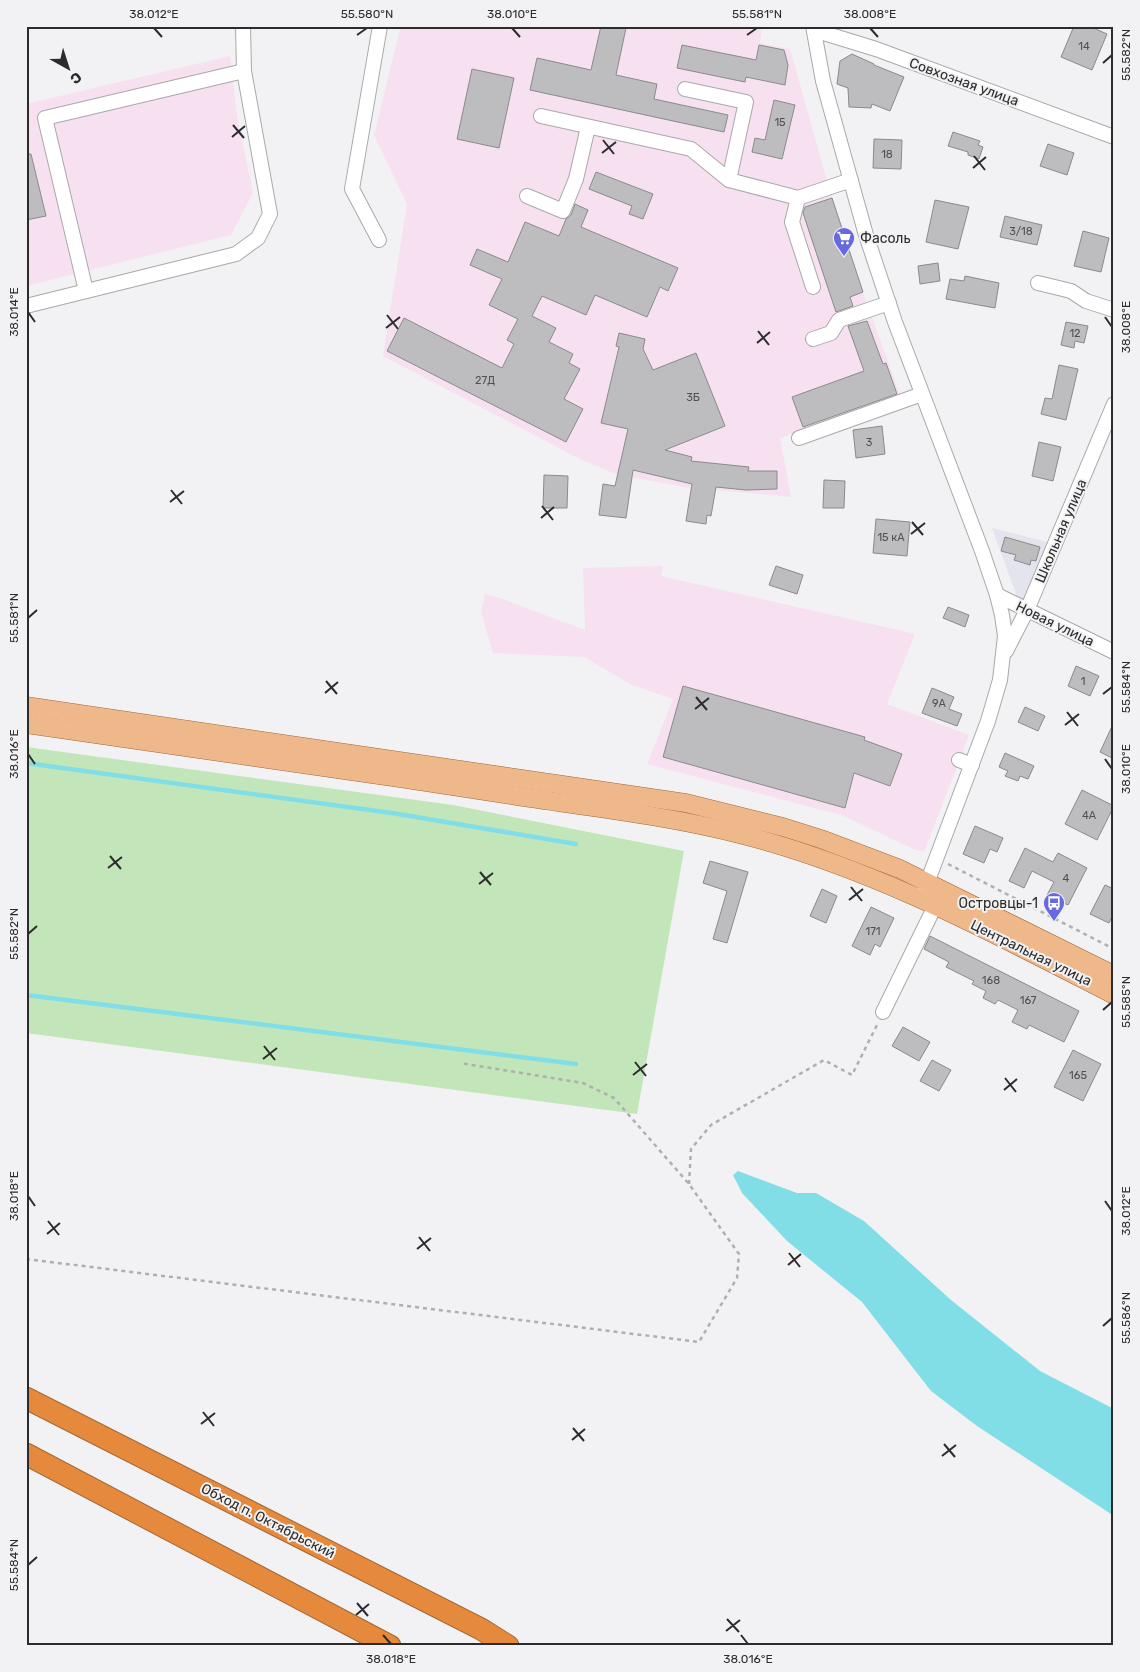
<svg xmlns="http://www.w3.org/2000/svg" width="1140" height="1672" font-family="Rubik,sans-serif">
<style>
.built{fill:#e3e4ed}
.industrial{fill:#f7e1f0}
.green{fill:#c2e5b9}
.water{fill:#81dee7}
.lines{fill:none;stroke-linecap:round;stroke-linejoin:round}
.stream{stroke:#81dee7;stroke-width:4.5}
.building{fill:#bdbdbf;stroke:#8a8a8c}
.minor-casing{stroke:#a8a9aa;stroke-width:16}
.major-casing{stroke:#a46837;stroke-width:19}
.highway-casing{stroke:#a46837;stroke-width:23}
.path{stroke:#afafb0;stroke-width:2.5;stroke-dasharray:4 4;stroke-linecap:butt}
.minor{stroke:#fff;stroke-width:14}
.major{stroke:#efb88b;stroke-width:18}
.highway{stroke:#e5893d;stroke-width:21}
.ticks{fill:none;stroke:#2c2c2d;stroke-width:2}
.labels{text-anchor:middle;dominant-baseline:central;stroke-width:4;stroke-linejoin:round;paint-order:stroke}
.number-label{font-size:11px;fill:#505052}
.street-label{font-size:14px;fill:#2c2c2d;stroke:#f2f2f4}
.poi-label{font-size:14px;fill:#2c2c2d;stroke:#f2f2f4;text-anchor:start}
.neatline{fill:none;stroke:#2c2c2d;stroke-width:2}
.ticks-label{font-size:12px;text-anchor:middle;fill:#2c2c2d}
</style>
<rect width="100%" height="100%" fill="#f2f2f4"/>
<path class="built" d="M992 528 1047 542 1024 602 1018 600Z"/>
<g class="industrial">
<path d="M401 26H769L762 27 760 43 790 49 832 198 863 292 900 395 780 438 791 497 685 487 618 475 580 459 383 356 407 204 374 135Z"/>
<path d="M230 56 237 116 253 193 231 235 26 286V104Z"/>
<path d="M663 566 661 576 915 634 887 704 969 735 925 850 918 851 841 815 647 764 673 699 632 685 584 657 493 653 481 612 485 594 497 597 585 630 583 568Z"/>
</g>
<path class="green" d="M26 747 453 805 684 851 637 1114 26 1033Z"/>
<path class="water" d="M738 1171 797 1193H816L864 1221 951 1300 1040 1371 1114 1409V1516L977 1426 931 1391 862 1302 787 1241 742 1193 733 1175Z"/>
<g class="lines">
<g class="stream">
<path d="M26 763 392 813 576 844"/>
<path d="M26 995 576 1064"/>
</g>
</g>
<g class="building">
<path d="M601 26H616L626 28 616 75 657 84 654 99 728 115 724 132 530 90 537 58 591 70Z"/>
<path d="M1074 26H1089L1107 34 1092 70 1061 57Z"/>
<path d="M682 45 756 60 759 45 784 50 788 65 785 85 746 77 745 82 677 68Z"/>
<path d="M852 54 874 64V65L904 77 890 111 872 104 871 108 849 107 848 88 837 84 840 61Z"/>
<path d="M472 69 514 78 499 148 457 139Z"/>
<path d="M774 100 795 105 782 159 752 152 755 138 765 140Z"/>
<path d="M953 132 980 141 978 145 983 147 979 159 968 155V152L948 146Z"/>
<path d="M874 139 902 140 901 169 873 168Z"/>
<path d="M1048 144 1074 153 1067 175 1040 166Z"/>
<path d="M26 154H31L46 216 26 220Z"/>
<path d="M596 172 653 194 643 219 629 214 632 206 589 189Z"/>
<path d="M832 198 863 292 850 297 853 306 836 312 803 213 805 207Z"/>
<path d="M935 200 969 207 958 249 926 242Z"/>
<path d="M575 204 588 210 581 227 678 268 668 291 660 287 647 317 595 295 586 315 542 296 532 316 556 328 549 342 573 354 569 363 580 369 564 399 583 409 566 442 387 351 404 318 502 368 514 344 507 340 518 319 489 305 502 279 470 265 477 249 508 262 525 222 559 236 566 219 571 215Z"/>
<path d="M1005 216 1042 225 1037 245 1000 237Z"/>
<path d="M1083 231 1109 238 1101 272 1074 266Z"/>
<path d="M938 263 940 281 920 284 918 266Z"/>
<path d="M965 276 999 283 995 308 946 299 950 279 964 281Z"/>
<path d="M867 321 883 364 886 363 897 394 803 427 792 397 864 371 848 326Z"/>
<path d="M1066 322 1088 326 1084 343 1075 341 1074 348 1061 345Z"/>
<path d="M619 333 645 339 643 349 653 370 696 353 725 426 665 450 692 457 691 461 749 467 748 471H777V489L746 490 716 487 711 516 707 515 706 524 686 521 692 484 633 470 626 518 599 515 603 484 615 486 628 429 601 423 619 347 616 346Z"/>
<path d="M1059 365 1078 369 1066 420 1041 414 1045 398 1052 399Z"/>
<path d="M882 426 885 454 856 458 853 430Z"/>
<path d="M1039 442 1061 447 1053 481 1032 476Z"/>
<path d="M544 475 568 476 567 508H543Z"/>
<path d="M824 480 845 481 844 508H823Z"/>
<path d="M876 519 910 522 907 556 873 553Z"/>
<path d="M1005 537 1040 547 1036 561 1031 560 1030 565 1014 560 1016 555 1001 551Z"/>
<path d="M776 566 803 575 797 594 769 585Z"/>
<path d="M948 607 969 615 965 627 943 618Z"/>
<path d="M1076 666 1099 676 1090 696 1068 686Z"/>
<path d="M683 686 865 737 864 740 902 754 890 786 854 773 845 808 663 757Z"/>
<path d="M932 688 954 697 949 709 962 714 957 726 922 713Z"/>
<path d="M1025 707 1045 716 1038 731 1018 722Z"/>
<path d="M1114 722V759L1100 752Z"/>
<path d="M1005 753 1034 766 1028 779 1020 776 1018 781 1005 776 1008 771 999 767Z"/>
<path d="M1082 790 1114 806 1097 840 1065 824Z"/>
<path d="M975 826 1003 838 997 852 990 849 984 863 963 854Z"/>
<path d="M1025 848 1053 862 1058 853 1087 868 1068 905 1047 895 1054 882 1032 871 1024 888 1009 881Z"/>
<path d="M710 861 748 872 727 943 713 939 727 891 703 883Z"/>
<path d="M1105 885 1114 889V912L1109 923 1090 914Z"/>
<path d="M822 889 837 896 826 923 810 916Z"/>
<path d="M871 907 894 918 880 947 875 944 870 955 852 946Z"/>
<path d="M930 936 1079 1011 1064 1042 1029 1025 1027 1029 1012 1022 1018 1010 998 1000 995 1004 983 998 986 991 972 984 974 981 946 967 949 962 924 949Z"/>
<path d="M903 1027 930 1042 919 1061 892 1046Z"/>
<path d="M1073 1050 1101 1064 1083 1101 1054 1087Z"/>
<path d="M932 1060 951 1070 939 1091 920 1081Z"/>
</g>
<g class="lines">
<g class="minor-casing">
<g id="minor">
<path d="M813 26 823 81 866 235 895 322 982 551 997 595 1002 615 1005 636 1000 680 988 721 924 891"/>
<path d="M814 30 876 49 1114 137"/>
<path d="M685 89 746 102 729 180"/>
<path d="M541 116 691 149 729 180 798 198"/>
<path d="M527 196 563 211 576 179 588 127"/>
<path d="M379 240 352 189 380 26"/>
<path d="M1038 283 1071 291 1086 301 1114 310"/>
<path d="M813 287 792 222 798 198 851 180"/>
<path d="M86 291 45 118 244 71"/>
<path d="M26 306 236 254 258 238 270 214 244 71 243 26"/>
<path d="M813 339 831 333 839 320 889 303"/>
<path d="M799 438 922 394"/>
<path d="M997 595 1114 652"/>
<path d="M1006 651 1027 610 1114 404"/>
<path d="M959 760 972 765"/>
<path d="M883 1012 935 906"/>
</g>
</g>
<g class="major-casing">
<g id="major">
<path d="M26 706 686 803 783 827 821 839 900 869 1114 975"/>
<path d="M26 724C184 747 341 769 498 793 578 806 660 814 739 834 871 867 993 933 1114 995"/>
</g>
</g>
<g class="highway-casing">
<g id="highway">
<path d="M26 1398 481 1629 508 1646"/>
<path d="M26 1454 390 1646"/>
</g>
</g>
<g class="path">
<path d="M948 864 1114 949"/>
<path d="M689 1184 691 1149 711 1125 824 1060 852 1075 877 1025"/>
<path d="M26 1259 699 1342 737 1278 739 1254 689 1184 614 1098 583 1083 460 1063"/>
</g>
<use href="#minor" class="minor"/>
<use href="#major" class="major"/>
<use href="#highway" class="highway"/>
</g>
<path class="ticks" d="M154 28 162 37M512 28 520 37M870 28 878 37M357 35 367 28M747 35 757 28M1103 63 1112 55M233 125 244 138M232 137 245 126M603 140 614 154M602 153 616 142M974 156 985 170M973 168 986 157M28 312 35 322M387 315 398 329M1105 317 1112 327M386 328 400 317M758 331 769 345M757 343 770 332M171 490 182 504M170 502 184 491M542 506 553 520M541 518 554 507M912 522 923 535M911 534 925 523M28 618 37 610M326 681 337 694M325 693 338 682M1103 694 1112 687M696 697 707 710M695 709 709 698M1067 712 1078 726M1065 725 1079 714M28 754 35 764M1105 759 1112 769M110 856 121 869M108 868 122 857M480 872 491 885M479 884 493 873M851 887 862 901M849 900 863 889M28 934 37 926M1103 1010 1112 1002M264 1046 275 1060M263 1059 277 1048M635 1062 646 1076M633 1075 647 1064M1005 1078 1016 1092M1004 1090 1017 1079M28 1196 35 1206M1105 1201 1112 1211M48 1221 59 1235M47 1234 60 1223M419 1237 430 1251M417 1249 431 1238M789 1253 800 1267M788 1265 801 1254M1103 1326 1112 1318M203 1412 214 1426M201 1424 215 1413M573 1428 584 1441M572 1440 585 1429M944 1444 955 1457M942 1456 956 1445M28 1565 37 1557M357 1603 368 1616M356 1615 369 1604M727 1619 739 1632M726 1631 740 1620M383 1635 391 1644M741 1635 748 1644"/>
<defs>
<g id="supermarket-pin" transform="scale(1.125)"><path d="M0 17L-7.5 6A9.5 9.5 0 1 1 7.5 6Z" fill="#6769e2" stroke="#f2f2f4"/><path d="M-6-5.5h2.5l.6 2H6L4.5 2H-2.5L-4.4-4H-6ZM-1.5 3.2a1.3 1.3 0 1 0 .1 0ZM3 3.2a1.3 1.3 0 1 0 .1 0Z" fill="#fff"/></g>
<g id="bus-pin" transform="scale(1.125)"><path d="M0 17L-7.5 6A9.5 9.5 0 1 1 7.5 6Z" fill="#6769e2" stroke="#f2f2f4"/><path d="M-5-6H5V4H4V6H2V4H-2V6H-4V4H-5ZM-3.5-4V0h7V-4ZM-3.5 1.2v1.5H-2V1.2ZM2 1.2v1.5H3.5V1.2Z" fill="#fff"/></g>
</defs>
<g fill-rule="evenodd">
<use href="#supermarket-pin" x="844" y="238"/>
<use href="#bus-pin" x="1054" y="903"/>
</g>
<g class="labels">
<g class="number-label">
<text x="1084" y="46">14</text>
<text x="780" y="122">15</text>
<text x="887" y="154">18</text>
<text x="1021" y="231">3/18</text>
<text x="1075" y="333">12</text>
<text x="485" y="380">27Д</text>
<text x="693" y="397">3Б</text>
<text x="869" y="442">3</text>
<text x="891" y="537">15 кА</text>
<text x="1083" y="681">1</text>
<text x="939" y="703">9А</text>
<text x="1089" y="815">4А</text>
<text x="1066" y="878">4</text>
<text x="873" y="931">171</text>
<text x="991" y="980">168</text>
<text x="1028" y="1000">167</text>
<text x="1078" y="1075">165</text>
</g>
<g class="street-label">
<text transform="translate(964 82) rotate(20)">Совхозная улица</text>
<text transform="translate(1061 531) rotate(-67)">Школьная улица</text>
<text transform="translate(1055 624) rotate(26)">Новая улица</text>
<text transform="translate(1031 953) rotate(26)">Центральная улица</text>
<text transform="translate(268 1521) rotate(27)">Обход п. Октябрьский</text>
</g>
<g class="poi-label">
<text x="860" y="238">Фасоль</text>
<text x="1038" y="903" text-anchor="end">Островцы-1</text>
</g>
</g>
<rect width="1140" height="1672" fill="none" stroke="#f2f2f4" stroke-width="55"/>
<g transform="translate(68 68) rotate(141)" stroke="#f2f2f4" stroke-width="4" paint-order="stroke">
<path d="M0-4L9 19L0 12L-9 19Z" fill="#2c2c2d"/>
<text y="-8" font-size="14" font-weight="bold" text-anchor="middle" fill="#2c2c2d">С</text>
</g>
<rect x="28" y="28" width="1084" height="1616" class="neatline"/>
<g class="ticks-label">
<text x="154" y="18">38.012°E</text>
<text x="367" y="18">55.580°N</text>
<text x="512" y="18">38.010°E</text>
<text x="757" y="18">55.581°N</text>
<text x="870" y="18">38.008°E</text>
<text transform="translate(1126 55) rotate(-90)" y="4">55.582°N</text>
<text transform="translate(14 312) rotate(-90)" y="4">38.014°E</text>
<text transform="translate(1126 327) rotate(-90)" y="4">38.008°E</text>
<text transform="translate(14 618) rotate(-90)" y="4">55.581°N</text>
<text transform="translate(1126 687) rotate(-90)" y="4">55.584°N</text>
<text transform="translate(14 754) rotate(-90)" y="4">38.016°E</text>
<text transform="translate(1126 769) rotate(-90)" y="4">38.010°E</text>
<text transform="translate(14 934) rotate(-90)" y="4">55.582°N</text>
<text transform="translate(1126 1002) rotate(-90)" y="4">55.585°N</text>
<text transform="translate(14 1196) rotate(-90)" y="4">38.018°E</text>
<text transform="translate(1126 1211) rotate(-90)" y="4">38.012°E</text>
<text transform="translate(1126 1318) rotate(-90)" y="4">55.586°N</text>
<text transform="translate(14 1565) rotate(-90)" y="4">55.584°N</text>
<text x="391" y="1663">38.018°E</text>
<text x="748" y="1663">38.016°E</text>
</g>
</svg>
